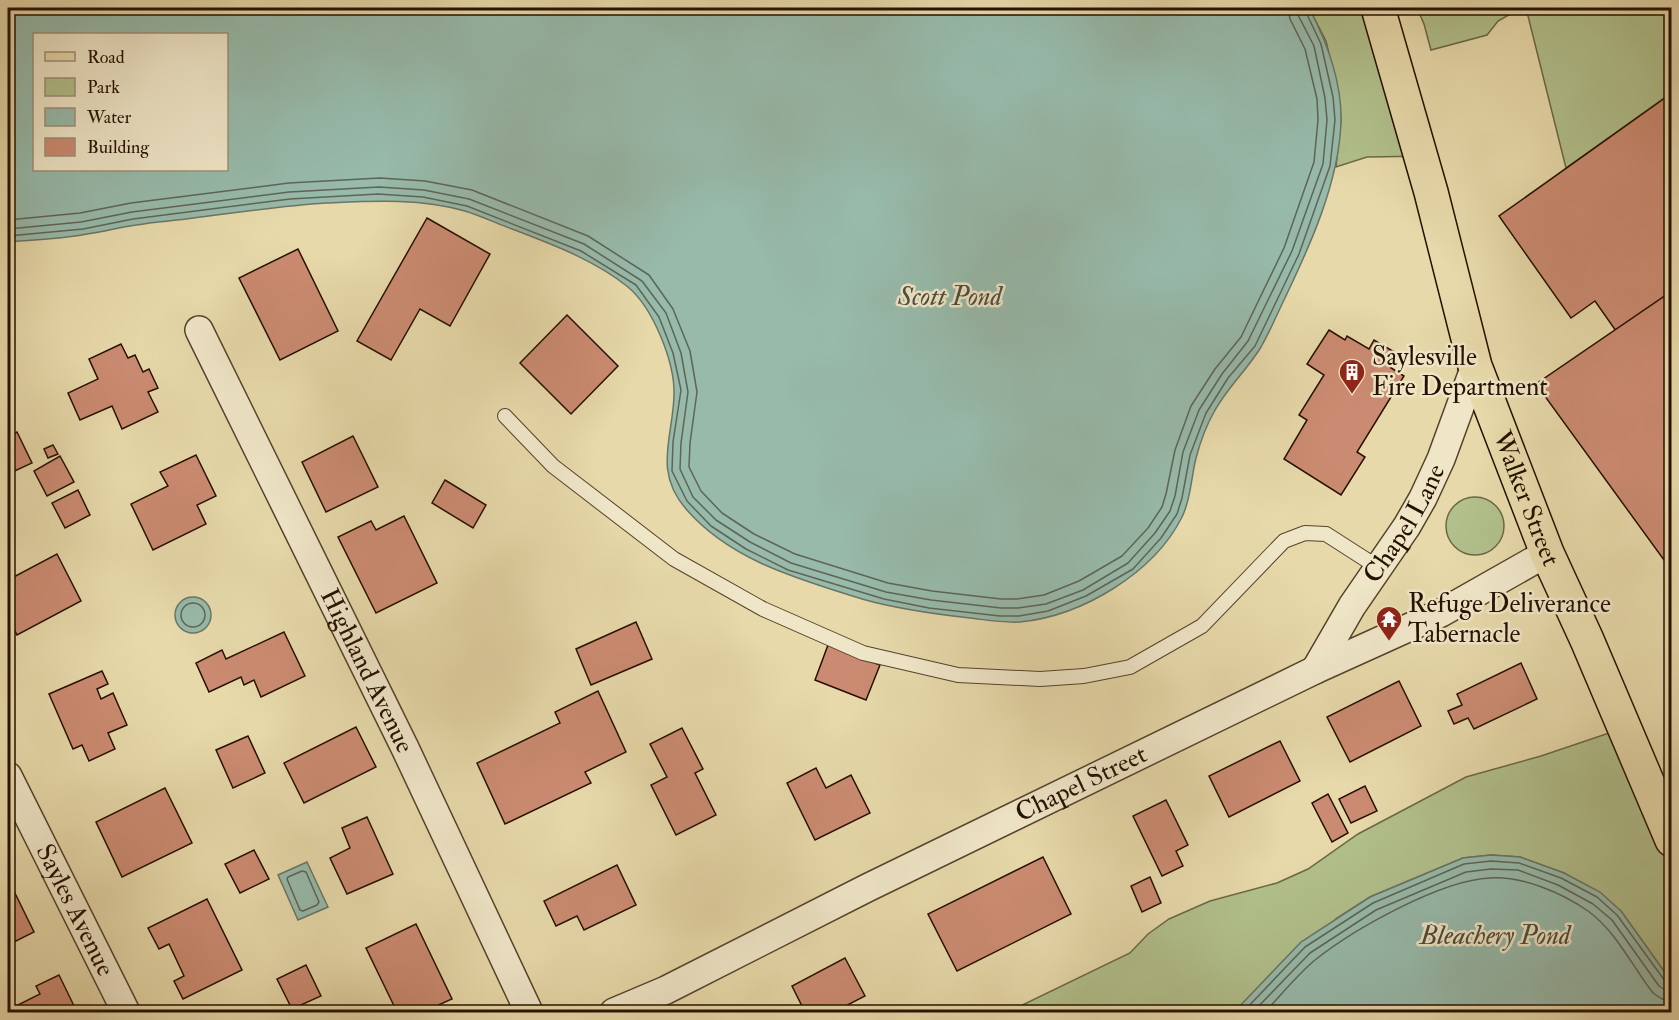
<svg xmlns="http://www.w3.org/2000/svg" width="1679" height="1020" font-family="'IM FELL Double Pica',serif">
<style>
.green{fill:#b1c08c;stroke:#6b6846;stroke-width:1.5}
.water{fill:#97baab;stroke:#697667;stroke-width:1.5;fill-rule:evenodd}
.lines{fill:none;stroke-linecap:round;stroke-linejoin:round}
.shore{stroke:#5e6556;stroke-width:1.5}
.building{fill:#cb8b72;stroke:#251000;stroke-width:1.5}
.lane-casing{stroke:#56422a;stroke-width:16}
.street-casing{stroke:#56422a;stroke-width:30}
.primary-casing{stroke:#251000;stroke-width:36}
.lane{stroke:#efe6c8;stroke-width:14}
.street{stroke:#efe6c8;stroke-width:27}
.primary{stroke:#e7d9aa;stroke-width:33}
.labels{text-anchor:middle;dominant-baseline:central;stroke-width:5;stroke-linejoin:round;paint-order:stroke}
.poi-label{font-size:26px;fill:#251000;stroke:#efe6c8;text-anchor:start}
.street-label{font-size:26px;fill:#251000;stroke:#efe6c8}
.water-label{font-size:27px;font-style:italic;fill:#4d4c3c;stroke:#efe6c8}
</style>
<rect width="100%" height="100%" fill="#e7d9aa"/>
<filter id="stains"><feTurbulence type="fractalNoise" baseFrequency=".00333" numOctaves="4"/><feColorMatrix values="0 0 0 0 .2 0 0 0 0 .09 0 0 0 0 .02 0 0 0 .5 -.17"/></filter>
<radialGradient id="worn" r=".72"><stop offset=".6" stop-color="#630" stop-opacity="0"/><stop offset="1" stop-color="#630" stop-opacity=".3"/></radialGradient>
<g class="green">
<path d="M1309 8H1389L1431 156 1367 157 1336 167 1341 120 1339 96 1326 41Z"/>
<path d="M1417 8H1521L1498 21 1487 35 1431 50 1424 24Z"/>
<path d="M1526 8H1671V93L1566 168Z"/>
<circle cx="1475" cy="526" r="29"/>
<path d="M1630 726 1671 823V981L1621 911 1564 873 1520 857 1491 855 1463 858 1370 897 1337 918 1234 1012H1008L1130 953 1148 934 1169 919 1210 901 1277 883 1308 869 1358 834 1466 777 1541 756Z"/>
</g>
<g class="water">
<path d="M8 8H1309C1327 42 1342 82 1341 122 1339 183 1309 248 1283 302 1276 317 1269 333 1261 347 1247 370 1227 388 1214 412 1206 426 1200 443 1196 458 1191 478 1191 499 1182 517 1154 573 1082 616 1020 622 1003 623 987 620 970 618 934 614 897 609 862 599 799 579 731 561 686 509 653 471 673 438 674 395 675 362 653 308 628 287 595 260 551 244 512 229 496 223 481 216 465 211 419 198 372 201 326 203 279 206 233 213 186 219 170 221 153 222 136 225 120 227 104 232 87 234 61 239 34 240 8 242ZM34 34H226V170H34Z"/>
<circle cx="193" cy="615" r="18"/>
<path d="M1491 855 1520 857 1564 873 1600 892 1621 911 1671 981V1012H1234L1301 942 1370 897 1463 858Z"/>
<path d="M307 862 328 907 298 920 278 875Z"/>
</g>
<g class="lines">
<g class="shore">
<path d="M8 220 80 213 131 203 289 183 380 178 425 181 472 190 588 236 649 275 673 309 690 351 697 392 690 443 689 467 701 491 722 513 754 534 795 554 888 583 932 591 1001 599H1017L1044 595 1079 581 1122 556 1148 528 1162 507 1166 494 1175 450 1191 406 1215 369 1241 337 1284 248 1314 162 1318 120 1317 99 1305 49 1290 19 1288 8"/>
<path d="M8 229 81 222 132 212 289 192 379 187 424 190 469 199 584 244 642 281 666 313 681 353 688 392 681 443 680 469 693 497 716 520 750 542 791 563 886 592 931 600 1001 608H1018L1046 604 1083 590 1128 563 1155 533 1170 511 1175 496 1183 452 1199 410 1222 374 1248 341 1292 251 1323 164 1327 120 1325 98 1314 46 1298 15 1297 8"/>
<path d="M8 236 83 229 133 219 290 199 378 194 423 197 467 206 581 251 636 285 659 317 673 353 681 390 673 442 672 471 687 501 711 526 746 549 788 570 884 599 929 608 1000 616H1019L1048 611 1086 596 1133 569 1161 538 1177 514 1182 498 1190 455 1206 413 1228 378 1255 346 1299 254 1330 166 1335 120 1333 97 1321 44 1304 8"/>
<circle cx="193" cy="615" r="12"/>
<path d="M302 871 306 872 319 902 317 905 303 911 300 910 287 879 288 877Z"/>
<path d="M1243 1012 1305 947 1373 903 1464 864 1491 861 1519 863 1561 878 1597 897 1617 915 1665 981 1672 983"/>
<path d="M1253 1012 1310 953 1376 910 1466 872 1491 869 1518 870 1558 885 1593 904 1612 920 1659 986 1665 990 1672 991"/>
<path d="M1265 1012C1281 995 1297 975 1315 960 1354 929 1441 880 1490 878 1523 876 1562 893 1588 911 1616 931 1632 966 1653 993L1662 999 1672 1000"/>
</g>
</g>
<g class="building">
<path d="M1672 93V249L1667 252 1672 259V291L1616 331 1595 301 1571 318 1499 216Z"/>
<path d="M427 218 490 254 450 326 420 309 391 360 357 341Z"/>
<path d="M298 249 338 331 280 360 239 278Z"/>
<path d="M1672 291V571L1536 384Z"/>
<path d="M567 315 618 366 571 414 520 363Z"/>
<path d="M1329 330 1345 340 1347 336 1369 349 1374 340 1396 353 1388 366 1404 376 1357 452 1365 457 1341 495 1284 459 1307 420 1299 415 1324 375 1307 364Z"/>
<path d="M121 344 128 358 135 355 143 372 149 369 158 388 148 392 158 412 122 429 112 406 80 420 68 393 98 379 89 359Z"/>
<path d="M17 432 32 463 8 474V437Z"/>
<path d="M353 436 378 487 326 512 302 462Z"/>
<path d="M53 445 58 454 48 458 44 449Z"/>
<path d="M196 455 216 496 197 505 206 524 153 550 131 504 168 486 160 472Z"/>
<path d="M60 456 74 482 47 496 34 471Z"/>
<path d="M445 480 486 505 473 528 432 503Z"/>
<path d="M78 490 90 515 65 528 52 503Z"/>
<path d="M404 516 437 583 376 613 338 537 371 521 376 530Z"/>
<path d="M57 554 81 601 17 635 8 617V580Z"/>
<path d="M636 622 652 659 591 685 576 649Z"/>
<path d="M284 632 305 676 261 697 254 680 244 685 241 677 209 692 196 663 222 650 226 659Z"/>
<path d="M828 645 880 665 866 700 815 680Z"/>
<path d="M1521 663 1537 699 1474 729 1468 718 1454 724 1448 711 1462 705 1457 694Z"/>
<path d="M102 671 108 684 97 689 101 699 113 693 127 725 108 733 115 749 89 761 82 745 73 749 49 694Z"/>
<path d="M1399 681 1421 726 1350 762 1327 717Z"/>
<path d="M598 691 626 752 585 772 591 783 505 824 477 763 560 723 555 712Z"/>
<path d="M356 727 376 767 304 803 284 763Z"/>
<path d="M682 728 703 769 695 773 716 815 676 835 651 785 667 777 650 744Z"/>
<path d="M248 736 265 773 233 788 216 750Z"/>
<path d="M1280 741 1300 781 1229 817 1209 776Z"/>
<path d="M816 768 826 788 851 775 870 813 815 840 787 783Z"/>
<path d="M1365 786 1377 811 1351 823 1339 799Z"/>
<path d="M165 788 192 843 122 877 96 822Z"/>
<path d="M1328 794 1348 833 1332 842 1312 803Z"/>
<path d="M1166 800 1188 845 1176 851 1183 866 1162 876 1133 816Z"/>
<path d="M367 817 393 874 347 894 330 858 350 848 342 828Z"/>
<path d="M254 850 269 879 240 893 225 864Z"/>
<path d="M1043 857 1071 914 957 971 928 914Z"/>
<path d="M617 865 636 905 584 930 577 916 556 926 544 901Z"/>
<path d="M1150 877 1161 903 1142 912 1131 886Z"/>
<path d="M9 881 34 932 8 945V882Z"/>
<path d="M207 899 242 970 183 999 174 981 184 976 169 944 159 949 148 928Z"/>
<path d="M416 924 452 999 423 1012H397L366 948Z"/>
<path d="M845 958 865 996 834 1012H805L792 986Z"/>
<path d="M306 965 321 996 292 1009 277 979Z"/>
<path d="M59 975 77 1012H8V1010L40 994 36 986Z"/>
</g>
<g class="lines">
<g class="lane-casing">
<path id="lane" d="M505 416 553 466 674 559 763 609 863 653 958 675 1040 679 1084 676 1130 667 1202 626 1284 541 1305 533 1326 534 1379 568"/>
</g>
<g class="street-casing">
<g id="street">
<path id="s1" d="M199 330 405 748 529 1012"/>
<path id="s2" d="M1315 670 1352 606 1407 526 1423 498 1441 459 1475 366"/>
<path id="s3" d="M8 776 126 1012"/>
<path id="s4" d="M614 1012 666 990 867 888 1315 670 1441 613 1547 553"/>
</g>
</g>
<g class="primary-casing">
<g id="primary">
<path id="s5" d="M1378 8 1431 192 1475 366 1547 553 1587 640 1672 840"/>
</g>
</g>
<use href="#lane" class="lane"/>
<use href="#street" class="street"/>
<use href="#primary" class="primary"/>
</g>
<defs>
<g id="building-pin" transform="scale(1.35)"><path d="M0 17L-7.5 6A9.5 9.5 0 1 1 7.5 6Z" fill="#8f2418" stroke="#efe6c8"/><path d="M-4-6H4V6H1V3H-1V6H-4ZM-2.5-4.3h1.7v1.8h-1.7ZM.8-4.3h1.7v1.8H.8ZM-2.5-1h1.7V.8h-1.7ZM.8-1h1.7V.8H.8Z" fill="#fff"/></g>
<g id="temple-pin" transform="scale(1.35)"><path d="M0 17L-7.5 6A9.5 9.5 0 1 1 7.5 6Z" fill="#8f2418" stroke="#efe6c8"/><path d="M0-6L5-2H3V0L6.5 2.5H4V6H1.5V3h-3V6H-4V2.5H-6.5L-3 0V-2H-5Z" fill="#fff"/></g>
</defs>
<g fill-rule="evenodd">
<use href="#building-pin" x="1352" y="372"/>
<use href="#temple-pin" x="1389" y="619"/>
</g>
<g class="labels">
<g class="poi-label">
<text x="1372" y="357">Saylesville<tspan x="1372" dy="30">Fire Department</tspan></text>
<text x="1408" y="604">Refuge Deliverance<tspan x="1408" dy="30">Tabernacle</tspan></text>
</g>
<g class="street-label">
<text stroke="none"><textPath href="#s5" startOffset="513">Walker Street</textPath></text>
<text stroke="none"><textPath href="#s2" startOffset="172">Chapel Lane</textPath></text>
<text stroke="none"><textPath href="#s1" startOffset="380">Highland Avenue</textPath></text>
<text stroke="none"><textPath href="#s4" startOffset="520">Chapel Street</textPath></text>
<text stroke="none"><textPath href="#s3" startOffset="150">Sayles Avenue</textPath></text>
</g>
<g class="water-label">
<text x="950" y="296">Scott Pond</text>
<text x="1495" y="935">Bleachery Pond</text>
</g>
</g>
<rect width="1679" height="1020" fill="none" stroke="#e7d9aa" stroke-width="30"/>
<rect x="9" y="9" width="1661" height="1002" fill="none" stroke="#251000" stroke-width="3"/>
<rect x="15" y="15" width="1649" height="990" fill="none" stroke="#251000" stroke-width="1.5"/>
<rect x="33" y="33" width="195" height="138" fill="#efe6c8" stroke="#9e9078" stroke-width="1.5"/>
<rect x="45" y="52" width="30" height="9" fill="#e7d9aa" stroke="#9e9078" stroke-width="1.5"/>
<text x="87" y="63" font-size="18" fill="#251000">Road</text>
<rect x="45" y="78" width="30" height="18" fill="#b1c08c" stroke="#9e9078" stroke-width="1.5"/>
<text x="87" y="93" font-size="18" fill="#251000">Park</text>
<rect x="45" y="108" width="30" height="18" fill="#97baab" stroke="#9e9078" stroke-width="1.5"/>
<text x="87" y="123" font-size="18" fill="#251000">Water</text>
<rect x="45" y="138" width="30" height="18" fill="#cb8b72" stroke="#9e9078" stroke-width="1.5"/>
<text x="87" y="153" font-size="18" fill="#251000">Building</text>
<rect width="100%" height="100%" filter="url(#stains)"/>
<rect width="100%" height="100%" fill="url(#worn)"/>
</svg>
